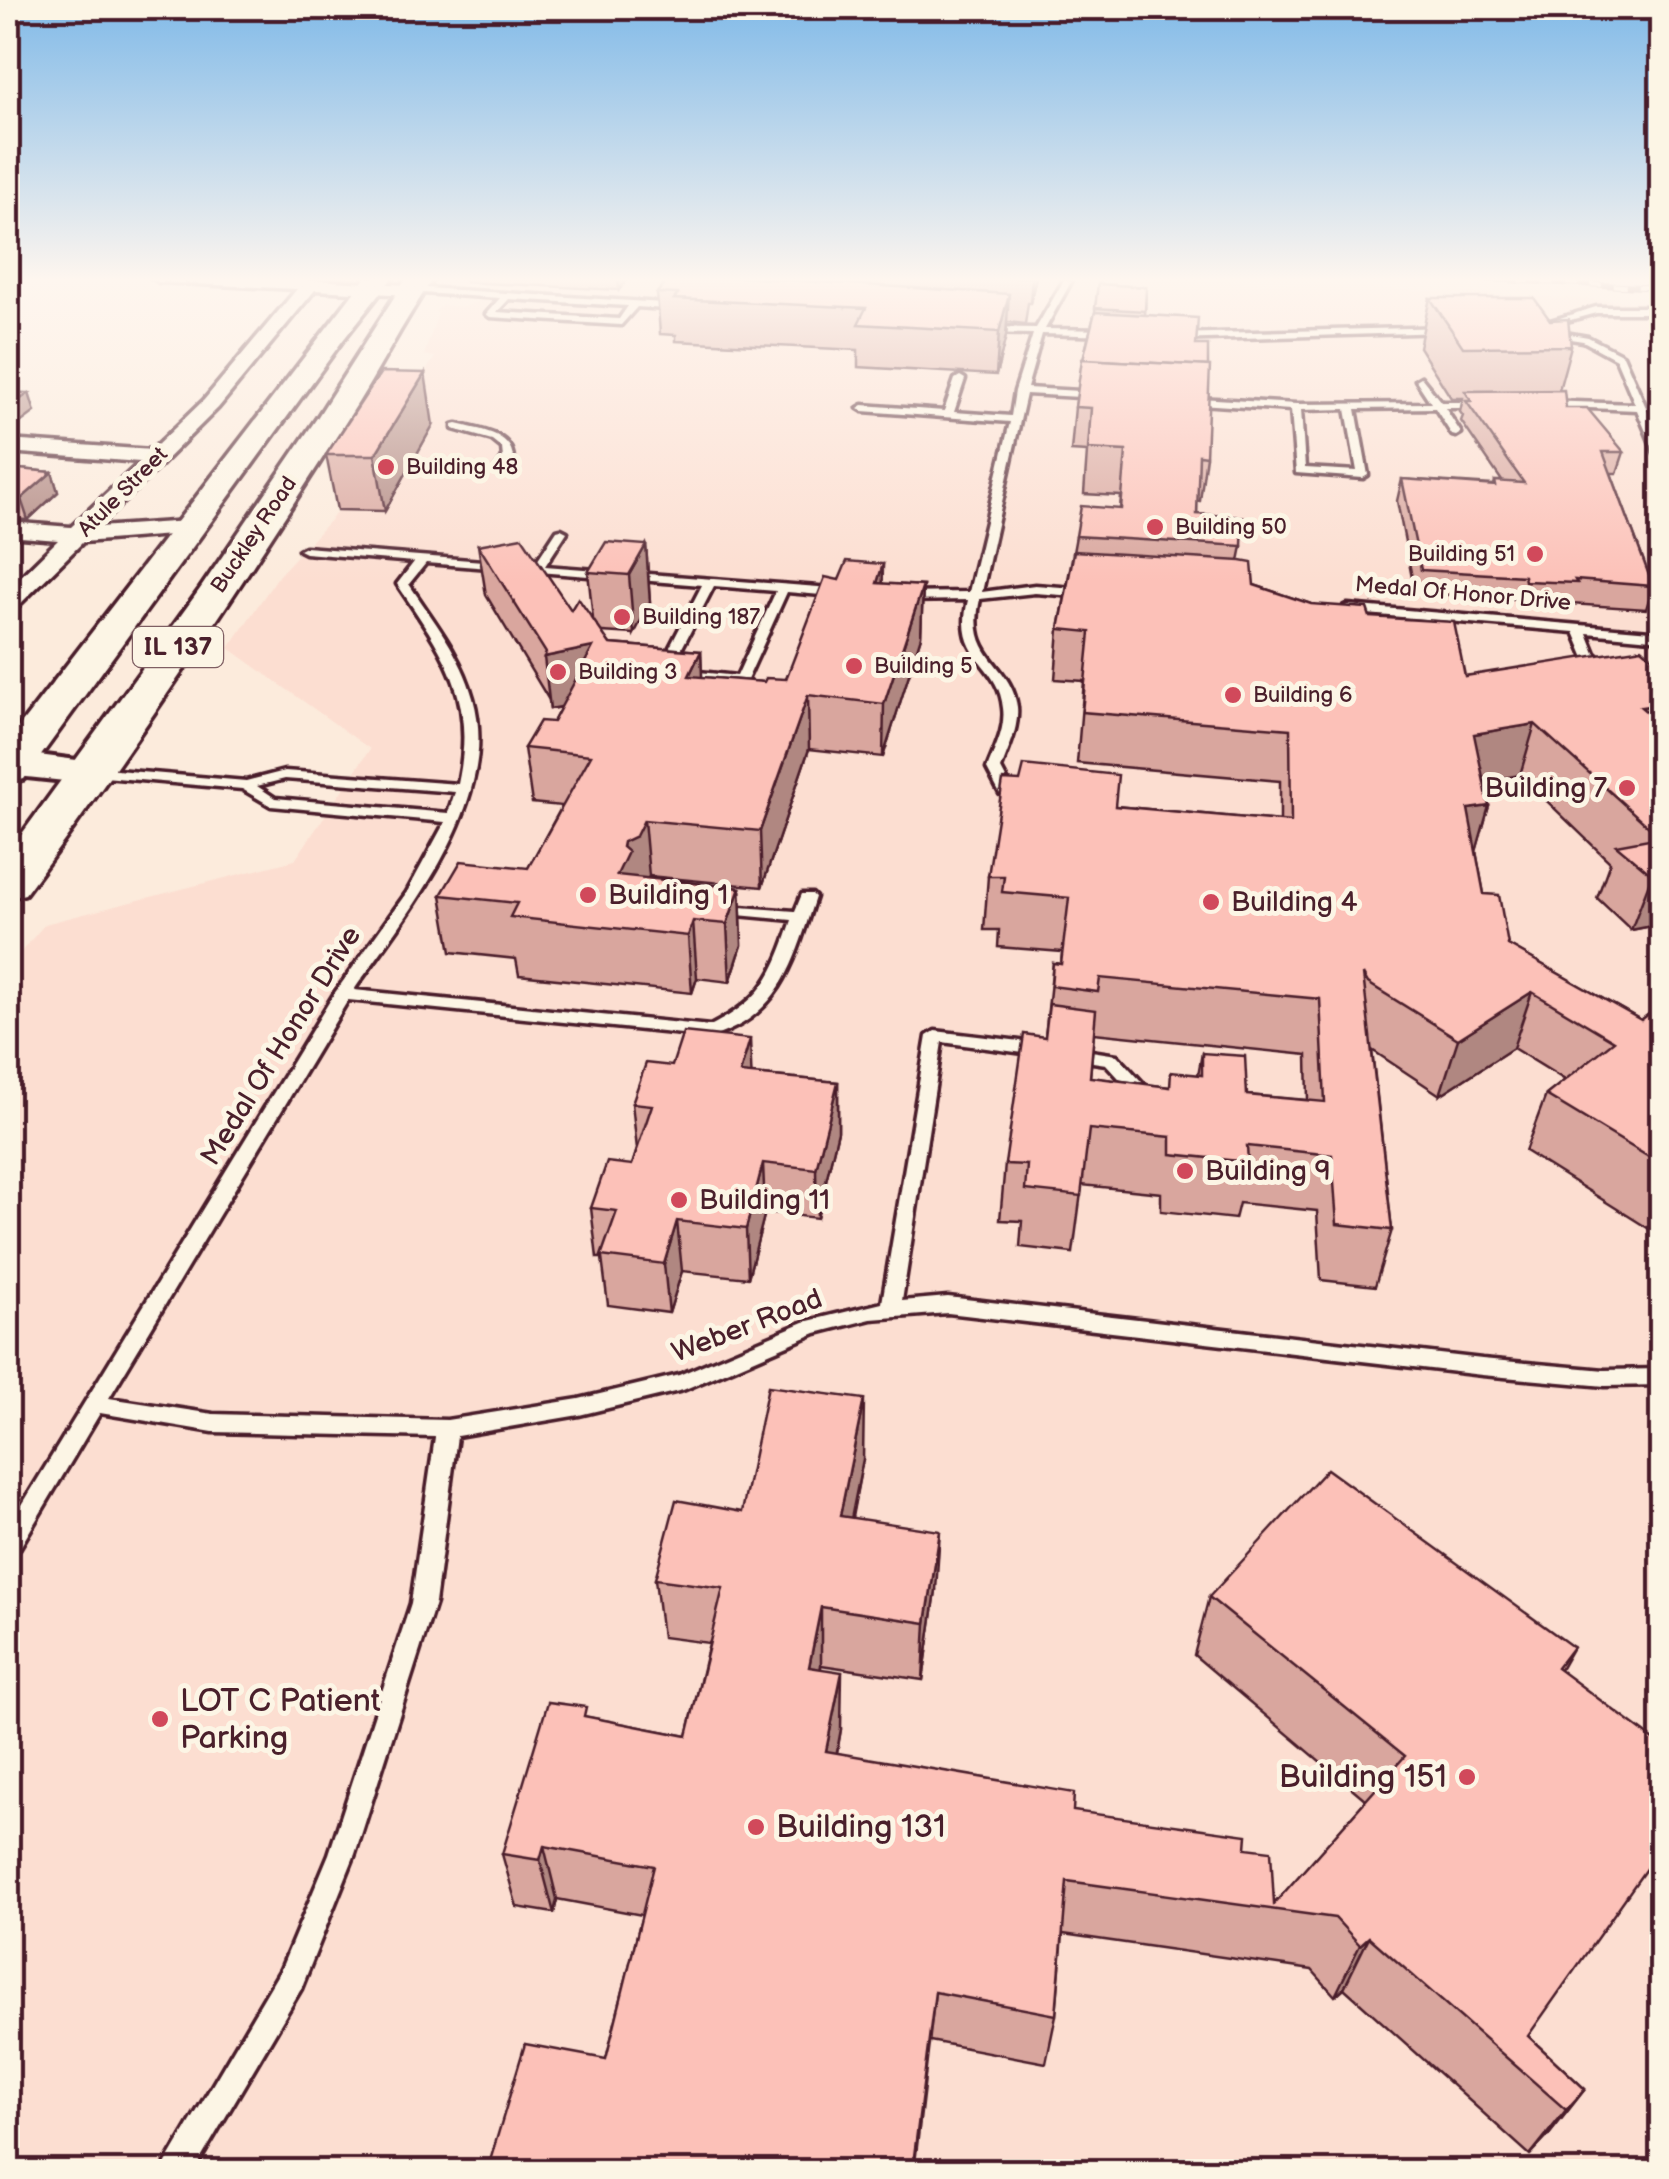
<svg xmlns="http://www.w3.org/2000/svg" width="1669" height="2179" font-family="'Balsamiq Sans',sans-serif">
<style>
.built{fill:#fcded1}
.lines{fill:none;stroke-linecap:round;stroke-linejoin:round}
.lane-casing{stroke:#4a1f2b;stroke-width:7}
.street-casing{stroke:#4a1f2b;stroke-width:7}
.secondary-casing{stroke:#4a1f2b;stroke-width:8}
.highway-casing{stroke:#4a1f2b;stroke-width:7}
.lane{fill:#fcf5e5;fill-rule:evenodd}
.street{fill:#fcf5e5;fill-rule:evenodd}
.secondary{fill:#fcf5e5;fill-rule:evenodd}
.highway{fill:#fcf5e5;fill-rule:evenodd}
.rail-casing{stroke:#4a1f2b;stroke-width:6}
.rail{stroke:#fcf5e5;stroke-width:4;stroke-dasharray:12;stroke-linecap:butt}
.wall{fill:#d9a69e;stroke:#4a1f2b;stroke-width:2.5;fill-rule:evenodd}
.shaded-wall{fill:#b08781;stroke:#4a1f2b;stroke-width:2.5}
.building{fill:#fcc1b8;stroke:#4a1f2b;stroke-width:2.5}
.poi-dot{fill:#d1495b;stroke:#fcf5e5;stroke-width:4}
.labels{text-anchor:middle;dominant-baseline:central;stroke-width:10;stroke-linejoin:round;paint-order:stroke}
.far-poi-label{font-size:22px;fill:#4a1f2b;stroke:#fcf5e5;text-anchor:start}
.far-street-label{font-size:22px;fill:#4a1f2b;stroke:#fcf5e5}
.shield{fill:#fcf5e5;stroke:#7f5f63;stroke-width:2.5}
.shield-label{font-size:25px;font-weight:bold;fill:#4a1f2b}
.poi-label{font-size:28px;fill:#4a1f2b;stroke:#fcf5e5;text-anchor:start}
.street-label{font-size:28px;fill:#4a1f2b;stroke:#fcf5e5}
.near-poi-label{font-size:32px;fill:#4a1f2b;stroke:#fcf5e5;text-anchor:start}
</style>
<rect width="100%" height="100%" fill="#fcebdc"/>
<filter id="ink" filterUnits="userSpaceOnUse"><feTurbulence type="fractalNoise" baseFrequency=".01" numOctaves="2"/><feDisplacementMap in="SourceGraphic" scale="20" xChannelSelector="R" yChannelSelector="G"/><feConvolveMatrix kernelMatrix="1 2 1 2 8 2 1 2 1" color-interpolation-filters="sRGB"/></filter>
<g filter="url(#ink)">
<path class="built" d="M448 277H1158L1661 303V2171L8 2172V967L45 924 295 860 370 749 229 648 279 575 333 517 435 357 424 355 438 313 435 312 442 305 465 307 480 300 491 287 446 282Z"/>
<g class="lines">
<g class="lane-casing">
<g id="lane">
<path d="M1064 280 1071 282 1045 329 1113 330 1118 333 1113 336 1042 334 1027 388 1098 392 1103 395 1098 398 1026 394 982 592 1035 585 1088 589 1094 593 1088 597 1035 593 980 599C966 660 1011 661 1017 707 1019 728 1008 750 1001 769L1011 788 1027 799 1020 803 1000 794 987 769C994 750 1006 729 1003 708 999 662 953 660 968 600L899 601 893 597 899 593 969 592 1010 422 863 411 858 408 863 405 944 411 955 379 960 376 965 379 954 412 1011 416 1015 391 1033 334 984 333 979 330 984 327 1036 328Z"/>
<path d="M410 287 679 304 683 307 679 310 637 307 621 325 490 317 486 314 500 298 407 292ZM509 299 628 306 619 319 497 312Z"/>
<path d="M1596 307H1662V313H1596L1544 327 1540 324Z"/>
<path d="M1450 327 1447 332 1173 340 1168 337 1173 334Z"/>
<path d="M1548 330 1588 337 1623 355 1662 444V461L1657 458 1637 410 1541 406 1539 404 1544 401 1635 404 1616 359 1583 341 1545 335 1543 333Z"/>
<path d="M1421 377 1441 402H1483L1488 405 1483 408H1445L1461 433 1456 436 1452 435 1435 408 1356 409 1368 475 1363 478 1296 473 1291 410 1184 403 1179 400 1184 397 1296 404 1431 403 1416 380ZM1346 409 1357 471 1305 468 1301 410Z"/>
<path d="M457 424C479 430 511 432 513 458L504 472 495 470 503 458 502 448 492 440 453 429V425Z"/>
<path d="M561 529 567 532 545 566 844 589 850 593 844 597 787 592 747 680 741 684 663 676 657 672 702 585 426 563 409 584C433 620 462 656 473 698 502 800 409 912 354 990L710 1026C763 999 774 975 792 920L716 913 711 911 708 908 711 905 795 911 802 894H812L815 897C795 959 782 1015 712 1037L348 1000 109 1398 213 1414 447 1420 579 1399 679 1375 804 1322 882 1303 927 1036 935 1031 1046 1044 1055 1050 1046 1056 942 1042 902 1301 948 1297 1482 1359 1605 1370 1662 1369V1385L1605 1386 1482 1375 948 1313 871 1319 816 1333 683 1390 579 1415 457 1436 435 1603 355 1854 301 1989 193 2172H161L281 1969 329 1854 411 1603 435 1437 213 1432 100 1413 16 1554 8 1557V1528L334 994 407 892 445 822 271 806 242 789 93 776 86 772 93 768 246 781 285 771 458 784C477 696 444 654 397 584L414 562 305 553 299 550 305 547 534 565 557 530ZM714 586 776 591 737 676 671 669ZM285 779 455 792 448 813 275 798 257 786Z"/>
<path d="M1348 605 1662 632V640L1587 633 1595 653 1613 670 1607 674 1585 658 1574 632 1344 612V606Z"/>
<path d="M1072 1048 1117 1055 1154 1095 1157 1099 1154 1103H1142L1106 1064 1066 1058 1063 1054 1066 1050Z"/>
</g>
</g>
<g class="street-casing">
<path id="street" d="M151 277H253L410 285 419 290 410 295 315 290 218 408 98 527 188 521 196 523 199 528 196 533 83 542 17 607 8 609V589L58 540 8 536V522L71 527 140 462 8 452V440L152 450 204 400 297 289 159 282Z"/>
</g>
<g class="secondary-casing">
<path id="secondary" d="M8 751 107 764 113 772 107 780 93 784 8 775Z"/>
</g>
<g class="highway-casing">
<g id="highway">
<path d="M366 277H393L343 340 24 779 8 783V741Z"/>
<path d="M407 277H434C402 323 378 373 347 420 244 581 139 741 25 894L8 898V853L200 589 317 418Z"/>
</g>
</g>
<use href="#lane" class="lane"/>
<use href="#street" class="street"/>
<use href="#secondary" class="secondary"/>
<use href="#highway" class="highway"/>
<g class="rail-casing">
<path id="rail" d="M1446 277 1662 288"/>
</g>
<use href="#rail" class="rail"/>
</g>
<g class="wall">
<path d="M465 277H629L619 290 466 282Z"/>
<path d="M670 277H1036L1030 303H1028L1025 324 1007 322 1006 336 996 375 858 367V350L676 341V335L660 334 657 293Z"/>
<path d="M1098 284 1146 287 1145 315 1196 345 1206 456 1200 501H1197V514L1242 546 1239 561 1254 585 1311 604 1370 617 1465 676 1662 665V924L1631 930 1597 898 1610 862 1520 775 1484 781 1489 806 1476 851 1484 894 1508 945 1641 1020 1662 1004V1237L1525 1151 1546 1095 1565 1080 1513 1048 1440 1095 1372 1050 1392 1230 1375 1286 1321 1280 1317 1211 1239 1203 1235 1219 1161 1211V1193L1082 1185 1073 1253 1020 1247 1022 1221 1000 1220 1005 1164 1045 1037 1053 963 1061 964 1062 952 998 947 999 930H984L988 876 1115 806 1280 821V781L1077 763 1084 681 1055 679 1059 629 1076 536 1120 509 1121 496 1084 494 1087 452 1071 451 1075 407 1083 359 1095 312ZM1094 1033 1307 1055 1308 1100 1247 1095 1202 1053 1198 1075 1169 1087 1090 1077Z"/>
<path d="M1430 298 1571 346 1559 390 1566 408 1624 452 1617 473H1611L1653 586 1646 609 1571 604 1570 607 1519 604 1518 599 1415 593 1397 501 1402 479 1494 485 1495 481H1502L1461 421 1463 416 1460 412 1463 398H1451L1419 347Z"/>
<path d="M433 425 385 511 337 510 326 455Z"/>
<path d="M8 468 52 472 58 492 28 520 8 519Z"/>
<path d="M478 545 571 610 593 619 588 572 646 545 650 603 634 634 601 632 610 644 701 651 702 677 764 682 786 679 839 580 883 564 882 584 923 586 921 636 883 757 809 749 762 887 649 876 647 878 740 888 742 945 730 982 697 978 692 993 519 975 516 959 451 952 441 895 528 868 562 806 532 803 524 748 553 722 561 707 550 709 549 700 486 595Z"/>
<path d="M752 1074 838 1082V1131L817 1218 765 1212 748 1278 682 1271 669 1313 608 1305 602 1258H597L591 1208 632 1165 637 1149 632 1103Z"/>
<path d="M863 1459 852 1517 936 1590 923 1680 821 1665V1669L841 1729 837 1753 1073 1811 1246 1848 1274 1904 1366 1800 1194 1655 1209 1597 1573 1647 1560 1670 1528 2036 1585 2089 1548 2136 1530 2155 1344 1988 1335 1996 1312 1970 1063 1934 1056 2015 1046 2063 930 2041 606 2059 642 1915 557 1899 554 1913 517 1907 502 1854 587 1717 687 1736 709 1643 662 1637 655 1579 742 1512Z"/>
</g>
<g class="shaded-wall">
<path d="M618 277H629L619 290Z"/>
<path d="M846 277H860V293L846 307Z"/>
<path d="M1032 277H1036L1030 303Z"/>
<path d="M1009 294 1006 336 996 375 999 332Z"/>
<path d="M425 373 433 425 385 511 375 455Z"/>
<path d="M29 393 35 412 8 432V408Z"/>
<path d="M52 472 58 492 28 520 21 499Z"/>
<path d="M646 545 650 603 634 634 629 575Z"/>
<path d="M883 564 882 614 877 583Z"/>
<path d="M923 586 921 636 883 757 884 704Z"/>
<path d="M593 647 598 700 550 709 544 657Z"/>
<path d="M701 651 703 703 689 676Z"/>
<path d="M808 695 809 749 762 887 760 831Z"/>
<path d="M1662 704V752L1641 707Z"/>
<path d="M1535 724 1520 775 1459 786 1474 734Z"/>
<path d="M1489 806 1474 859 1468 809Z"/>
<path d="M644 820 649 876 641 893 617 875 623 842Z"/>
<path d="M1662 874V924L1631 930 1652 875Z"/>
<path d="M740 888 742 945 730 982 727 924Z"/>
<path d="M693 921 697 978 692 993 688 936Z"/>
<path d="M1532 992 1513 1048 1440 1095 1458 1039Z"/>
<path d="M750 1039 752 1087 740 1073Z"/>
<path d="M838 1082V1131L817 1218 816 1169Z"/>
<path d="M763 1163 765 1212 748 1278 746 1229Z"/>
<path d="M677 1221 682 1271 669 1313 664 1264Z"/>
<path d="M864 1399 863 1459 840 1574V1516Z"/>
<path d="M940 1531 936 1590 923 1680 926 1623Z"/>
<path d="M821 1607V1665L810 1724 809 1667Z"/>
<path d="M842 1672 841 1729 827 1806 826 1751Z"/>
<path d="M544 1846 557 1899 554 1913 540 1860Z"/>
<path d="M1369 1937 1344 1988 1335 1996 1360 1945Z"/>
<path d="M935 1992 914 2172H912Z"/>
<path d="M1585 2089 1548 2136 1530 2155 1566 2110Z"/>
</g>
<g class="building">
<path d="M670 277H740L1009 294 999 332 858 324 866 308 674 299 678 294 657 293Z"/>
<path d="M1098 284 1146 287 1145 311 1095 308Z"/>
<path d="M1430 298H1534L1550 320 1568 319 1571 346 1463 347Z"/>
<path d="M1095 312 1198 318 1196 345H1208V366L1083 359Z"/>
<path d="M1082 359 1210 366 1206 456 1199 455 1197 514 1243 517 1242 546 1076 536 1081 506 1121 509 1126 451 1088 449 1091 408 1075 407Z"/>
<path d="M381 372 425 373 375 455H326Z"/>
<path d="M1564 390 1566 408H1587L1624 452H1603L1653 586 1575 580 1577 583 1525 581 1524 576 1421 570 1402 479 1496 486 1495 481 1524 483 1466 401H1471L1465 391Z"/>
<path d="M8 392 29 393 8 408Z"/>
<path d="M8 468 52 472 21 499H8Z"/>
<path d="M522 537 571 610 578 598 610 644 701 651 689 676 764 682 766 678 786 679 825 577 839 580 847 561 883 564 877 583 923 586 884 704 808 695 760 831 644 820 636 836 623 842 622 847 628 852 617 875 740 888 727 924 693 921 688 936 510 917 517 903 441 895 461 861 528 868 591 755 524 748 540 721 553 722 593 647 544 657 546 653 478 545Z"/>
<path d="M606 542 646 545 629 575 588 572Z"/>
<path d="M1074 551 1241 561 1252 563 1254 585 1311 604 1367 608 1370 617 1454 622 1465 676 1642 648 1662 665V704L1641 707 1662 725V874L1652 875 1616 845 1660 837 1535 724 1474 734 1489 806 1468 809 1484 894 1499 895 1508 945 1641 1020 1662 1004V1165L1546 1095 1614 1041 1532 992 1458 1039 1368 983 1363 974 1392 1230 1337 1224 1332 1155 1247 1146 1248 1162 1171 1154V1137L1089 1129 1081 1196 1025 1190 1027 1165 1005 1164 1024 1034 1045 1037 1049 1004 1096 1010 1090 1077 1170 1087 1171 1072 1202 1075V1053L1245 1056 1247 1095 1325 1102 1320 999 1100 978 1098 992 1051 986 1053 963 1061 964 1069 898 1002 892 1004 876H988L1003 780 1020 781 1024 765 1118 775 1115 806 1291 822 1290 729 1082 712 1090 632 1059 629Z"/>
<path d="M683 1032 750 1039 740 1073 838 1082 816 1169 763 1163 746 1229 677 1221 664 1264 601 1256 617 1211 591 1208 607 1162 632 1165 652 1105 632 1103 646 1063 672 1066Z"/>
<path d="M768 1386 864 1399 840 1516 940 1531 926 1623 821 1607 809 1667 842 1672 826 1751 1074 1793 1073 1811 1247 1835 1246 1848 1271 1851 1274 1904 1405 1756 1209 1597 1327 1469 1573 1647 1557 1668 1662 1746V1846L1528 2036 1585 2089 1566 2110 1369 1937 1360 1945 1335 1918 1067 1881 1056 2015 935 1992 912 2172 487 2171 525 2044 606 2059 654 1866 544 1846 540 1860 502 1854 548 1702 586 1707 584 1716 687 1736 723 1588 655 1579 676 1500 742 1512Z"/>
</g>
</g>
<linearGradient id="sky" x2="0" y2="1"><stop stop-color="#81bae8"/><stop offset="0.48" stop-color="#fef6ef"/><stop offset="1" stop-color="#fef6ef" stop-opacity="0"/></linearGradient>
<rect width="1669" height="582" fill="url(#sky)"/>
<g class="poi-dot">
<circle cx="386" cy="467" r="10"/>
<circle cx="1155" cy="527" r="10"/>
<circle cx="1535" cy="554" r="10"/>
<circle cx="622" cy="617" r="10"/>
<circle cx="854" cy="666" r="10"/>
<circle cx="558" cy="672" r="10"/>
<circle cx="1233" cy="695" r="10"/>
<circle cx="1627" cy="788" r="10"/>
<circle cx="588" cy="895" r="10"/>
<circle cx="1211" cy="902" r="10"/>
<circle cx="1185" cy="1171" r="10"/>
<circle cx="679" cy="1200" r="10"/>
<circle cx="160" cy="1719" r="10"/>
<circle cx="1467" cy="1777" r="10"/>
<circle cx="756" cy="1827" r="10"/>
</g>
<g class="labels">
<g class="far-poi-label">
<text x="406" y="467">Building 48</text>
<text x="1175" y="527">Building 50</text>
<text x="1515" y="554" text-anchor="end">Building 51</text>
<text x="642" y="617">Building 187</text>
<text x="874" y="666">Building 5</text>
<text x="578" y="672">Building 3</text>
<text x="1253" y="695">Building 6</text>
</g>
<g class="far-street-label">
<text transform="translate(123 492) rotate(-45)">Atule Street</text>
<text transform="translate(254 535) rotate(-56)">Buckley Road</text>
<text transform="translate(1463 594) rotate(5)">Medal Of Honor Drive</text>
</g>
<rect class="shield" x="133" y="627" width="90" height="40" rx="8"/>
<g class="shield-label">
<text x="178" y="647">IL 137</text>
</g>
<g class="poi-label">
<text x="1607" y="788" text-anchor="end">Building 7</text>
<text x="608" y="895">Building 1</text>
<text x="1231" y="902">Building 4</text>
<text x="1205" y="1171">Building 9</text>
<text x="699" y="1200">Building 11</text>
</g>
<g class="street-label">
<text transform="translate(281 1046) rotate(-58)">Medal Of Honor Drive</text>
<text transform="translate(747 1326) rotate(-21)">Weber Road</text>
</g>
<g class="near-poi-label">
<text x="180" y="1701">LOT C Patient<tspan x="180" dy="37">Parking</tspan></text>
<text x="1447" y="1777" text-anchor="end">Building 151</text>
<text x="776" y="1827">Building 131</text>
</g>
</g>
<rect width="1669" height="2179" fill="none" stroke="#fcf5e5" stroke-width="40"/>
<rect x="20" y="20" width="1629" height="2139" fill="none" stroke="#4a1f2b" stroke-width="4" filter="url(#ink)"/>
</svg>
